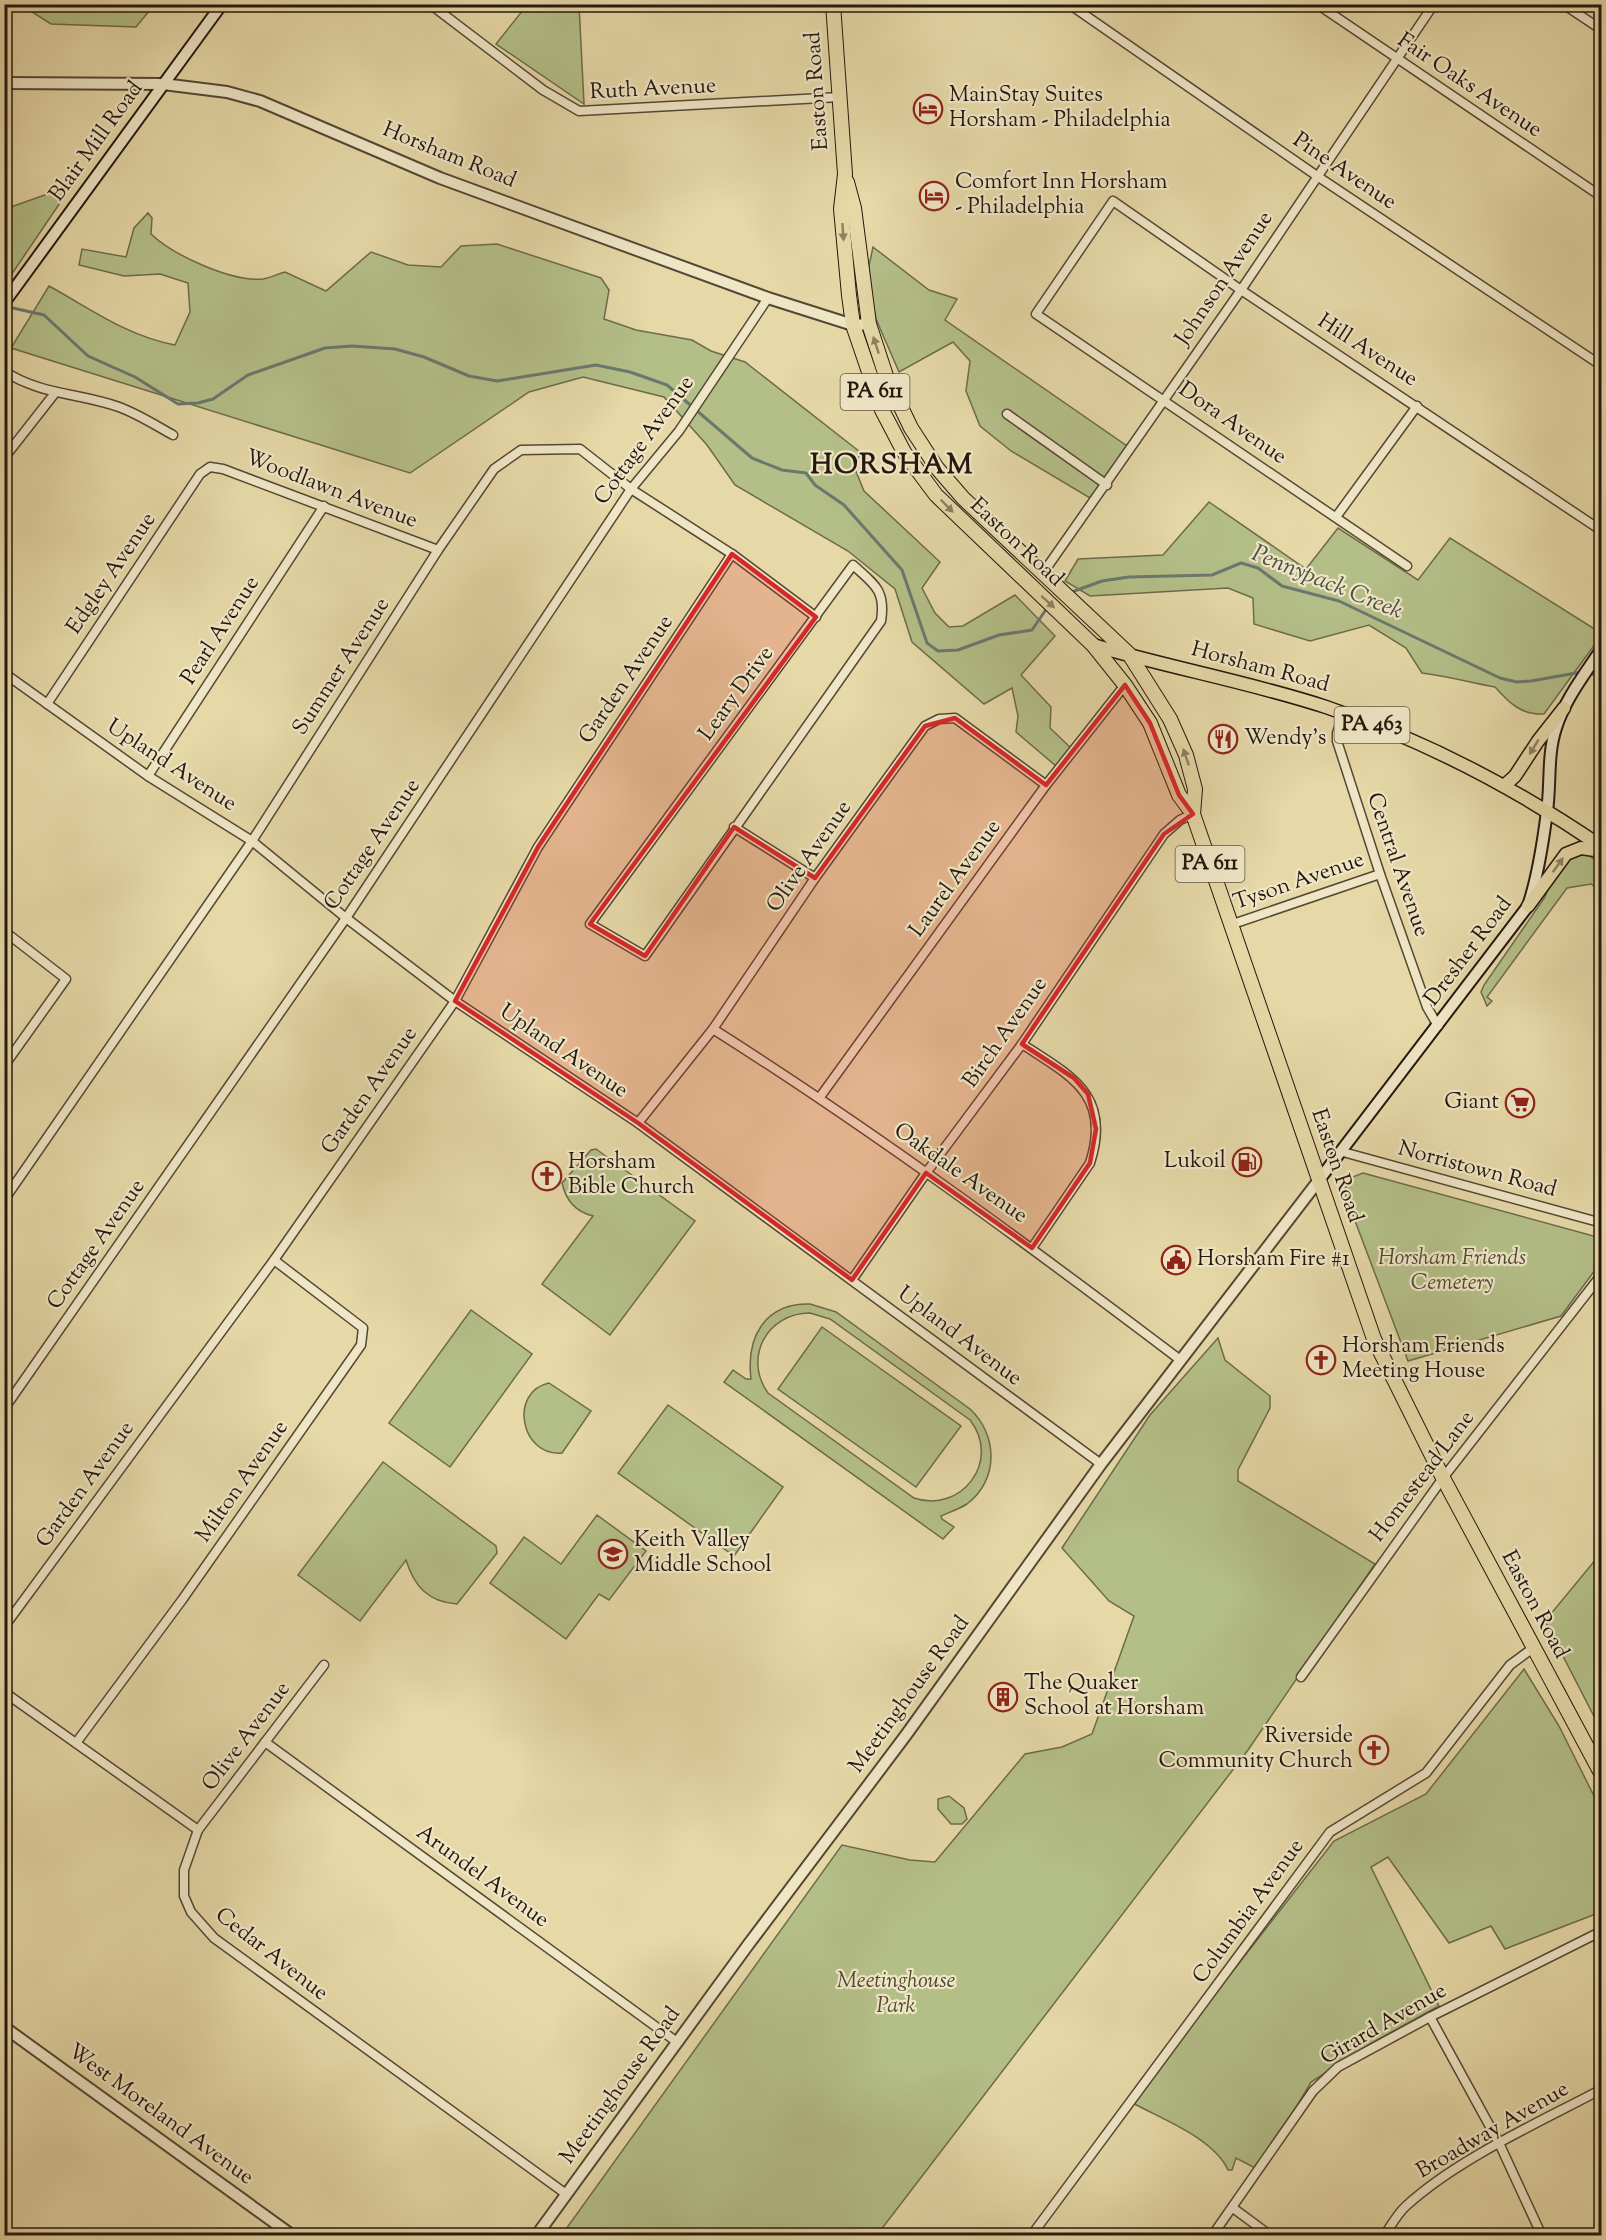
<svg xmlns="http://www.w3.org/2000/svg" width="1606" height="2240" font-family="'Sorts Mill Goudy',serif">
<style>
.green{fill:#b4bf88;stroke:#6c6b4b;stroke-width:1.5;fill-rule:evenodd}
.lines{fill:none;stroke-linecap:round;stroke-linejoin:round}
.stream{stroke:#6a7870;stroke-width:3}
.minor-casing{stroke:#544734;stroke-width:11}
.tertiary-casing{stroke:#544734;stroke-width:14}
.secondary-casing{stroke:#24170e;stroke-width:14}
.primary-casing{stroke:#24170e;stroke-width:15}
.trunk-casing{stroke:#24170e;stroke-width:16}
.minor{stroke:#efe6c6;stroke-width:8}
.tertiary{stroke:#efe6c6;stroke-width:10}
.secondary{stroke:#efe6c6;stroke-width:10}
.primary{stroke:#e6d8a7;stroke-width:12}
.trunk{stroke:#e6d8a7;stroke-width:14}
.oneway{fill:#8f8162}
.marked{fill:#d62828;fill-opacity:0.2;stroke:#d62828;stroke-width:4.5;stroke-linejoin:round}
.labels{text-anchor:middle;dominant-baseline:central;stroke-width:4.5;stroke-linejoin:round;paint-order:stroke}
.shield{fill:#efe6c6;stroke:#615545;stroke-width:1.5}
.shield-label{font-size:21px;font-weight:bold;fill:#24170e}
.street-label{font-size:22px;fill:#24170e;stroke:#efe6c6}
.poi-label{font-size:22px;fill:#24170e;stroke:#efe6c6;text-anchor:start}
.park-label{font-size:22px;font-style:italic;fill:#4f4933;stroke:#efe6c6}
.water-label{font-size:24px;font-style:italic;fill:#4d4f47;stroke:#efe6c6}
.district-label{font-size:28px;font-weight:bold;letter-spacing:1.5px;fill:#24170e;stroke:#efe6c6}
</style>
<rect width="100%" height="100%" fill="#e6d8a7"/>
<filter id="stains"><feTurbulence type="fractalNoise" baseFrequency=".00333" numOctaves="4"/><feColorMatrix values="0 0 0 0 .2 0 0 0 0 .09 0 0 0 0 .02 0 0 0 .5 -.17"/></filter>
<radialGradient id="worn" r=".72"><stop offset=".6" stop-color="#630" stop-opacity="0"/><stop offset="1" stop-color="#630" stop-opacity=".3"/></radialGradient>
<g class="green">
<path d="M21 5H154L136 27 51 24Z"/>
<path d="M527 5H579L584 104 496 44Z"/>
<path d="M53 192 64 197 5 284V209Z"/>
<path d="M148 213 152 218 151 234C173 255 231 282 263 279 270 278 278 274 285 272L326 291 371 252 408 265 441 267 461 246 497 244 601 278 609 290 604 319 636 330 692 340 711 351 745 362 860 452 855 469 864 491 940 562 922 588 935 613 949 627 963 626 1015 595 1055 636 1021 675 1051 707 1050 728 1071 748 1056 766 1016 732 1018 716 1012 688 984 704 912 642 895 589 848 551 735 485 707 445 664 397 583 377 529 392 410 473 11 348 49 286C91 309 127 336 175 345L190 312 188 283 160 274 124 276 79 265 82 249 126 257 134 228Z"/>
<path d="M873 247 929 290 957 299 945 320 1127 446 1090 498 1011 451 980 426 966 391 970 361 953 342 899 372 876 319 867 275Z"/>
<path d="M1209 502 1306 569 1338 528 1418 580 1450 538 1601 633V636L1544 714C1522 715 1510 704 1495 687 1471 683 1448 676 1422 673L1406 648 1369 625 1310 641 1254 624 1253 598 1228 588 1090 596 1065 581 1078 559 1163 555Z"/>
<path d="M1582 854 1590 856 1601 866V892L1591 884 1567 888 1487 997 1492 1001 1487 1006 1481 992 1484 985 1545 897C1552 877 1561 861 1582 854Z"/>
<path d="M596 1149 695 1221 610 1335 542 1284 593 1216C576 1212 566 1201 562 1183L591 1150Z"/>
<path d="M1363 1173 1601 1238V1262L1561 1316 1408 1361 1346 1197 1345 1189 1350 1178Z"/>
<path d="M810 1304 836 1312 970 1409C998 1435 999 1480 967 1504 959 1509 950 1512 941 1516L942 1519 954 1527 943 1539 724 1382 733 1370 746 1379H751C746 1338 764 1303 810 1304ZM810 1313 830 1319 970 1420C1002 1461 961 1514 914 1498L768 1393C743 1358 767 1313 810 1313Z"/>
<path d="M471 1310 532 1354 450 1467 389 1423Z"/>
<path d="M822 1327 961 1426 916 1487 778 1389Z"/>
<path d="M1218 1338 1225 1360 1270 1396V1408L1238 1470V1481L1375 1564 1248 1750 877 2235 561 2236 842 1845 910 1860 935 1862 1025 1754 1062 1747 1092 1734 1134 1616 1109 1601 1062 1548 1150 1415Z"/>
<path d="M549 1383 591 1411 562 1453C521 1457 508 1392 549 1383Z"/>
<path d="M668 1405 783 1487 734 1556 618 1473Z"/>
<path d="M383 1462 496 1546 497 1553 457 1604C428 1602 414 1586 406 1560L360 1621 298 1575Z"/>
<path d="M597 1515 646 1551 609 1600 599 1594 566 1639 490 1583 524 1537 561 1564Z"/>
<path d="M1601 1553V1730L1545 1621Z"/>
<path d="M1524 1669 1559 1726 1601 1810V1912L1505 1949 1491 1926 1449 1943 1388 1857 1371 1867 1439 2006 1370 2044 1311 2082 1259 2170 1236 2158 1232 2170H1228C1214 2138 1161 2119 1131 2102L1334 1841 1426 1794Z"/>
<path d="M949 1796 964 1808 967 1819 962 1824H951L938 1809V1799Z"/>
</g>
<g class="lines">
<g class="stream">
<path d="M4 306 44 315 88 356 135 377 178 404 198 403 213 399 248 375 325 348 352 346 395 349 424 357 469 376 497 381 596 365 630 372 667 385 752 458 782 470 806 473 815 485 844 505 902 570 927 643 938 651 958 650 999 635 1032 630 1047 608"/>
<path d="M1069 593 1102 581 1129 577 1212 575 1241 563 1258 568 1282 586 1339 601 1500 678 1517 682 1531 681 1582 672"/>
<path d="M1588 672 1602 678"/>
</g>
<g class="minor-casing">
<g id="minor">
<path d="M430 4 543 90 579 111 840 97"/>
<path d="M1069 4 1317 176 1602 366"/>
<path d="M1317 4 1602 197"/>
<path d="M1563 4 1602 30"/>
<path d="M4 371C40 395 80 393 119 407 138 414 155 425 173 435"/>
<path d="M1007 414 1107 485"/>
<path d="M4 458 55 393"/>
<path d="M1336 517 1417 406"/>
<path d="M853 565C874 584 886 590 881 621L645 956 590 924Z"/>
<path d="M1407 566 1036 314 1113 201 1241 290 1602 531"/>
<path d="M1043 573 1241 290 1434 4"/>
<path d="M4 673 148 776 252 841 346 918 455 1001 638 1123 1101 1464"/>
<path d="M47 704 200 474 210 467 223 469 438 550"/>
<path d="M1344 714 1337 733V741L1380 874 1427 1007 1438 1026"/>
<path d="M148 776 324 506"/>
<path d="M734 827 815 878"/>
<path d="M1230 925 1380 874"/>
<path d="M4 931 66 979 4 1066"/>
<path d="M713 1029C874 1131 1027 1244 1179 1359"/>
<path d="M1022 1044C1071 1076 1112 1095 1090 1163L1032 1248"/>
<path d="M820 1097 1046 785 1125 685"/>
<path d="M638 1123 713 1029 815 878 925 726 939 719 955 718 1046 785"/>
<path d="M1343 1152 1602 1223"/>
<path d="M4 1200 252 841 438 550 494 469 521 450 580 449 631 489 732 554 816 617"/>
<path d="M852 1280 926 1173 1022 1044 1164 834 1180 820 1193 814"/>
<path d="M4 1409 346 918 631 489 679 431 768 298"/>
<path d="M4 1627 274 1260 455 1001 538 847 732 554"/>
<path d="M324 1665 198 1830 184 1870V1896L191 1912 214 1938 566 2194"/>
<path d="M1301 1677 1443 1478 1602 1274"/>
<path d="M4 1692 198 1830"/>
<path d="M265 1742 677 2042"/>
<path d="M76 1743 182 1600 361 1345 363 1328 274 1260"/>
<path d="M1430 2017 1499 2143 1542 2236"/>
<path d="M1233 2208 1271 2236"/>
<path d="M1031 2236 1330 1832 1426 1773 1510 1665 1533 1648"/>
<path d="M1212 2236 1313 2091 1338 2067 1430 2017 1602 1931"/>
<path d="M1384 2236C1391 2226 1397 2214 1406 2206 1457 2159 1540 2122 1602 2089"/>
</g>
</g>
<g class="tertiary-casing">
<g id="tertiary">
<path d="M4 83 163 84 227 92 260 101 440 178 768 298 853 325 869 324"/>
<path d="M4 2027 293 2236"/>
<path d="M536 2236 748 1945 906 1735 1101 1464 1319 1180"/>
</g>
</g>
<g class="secondary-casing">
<g id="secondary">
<path d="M4 303 222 4"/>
<path d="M1319 1180 1528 906C1538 876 1543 843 1547 811 1551 784 1547 755 1556 728 1565 699 1585 674 1602 648"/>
</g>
</g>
<g class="primary-casing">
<g id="primary">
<path d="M1093 645C1170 668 1250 682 1326 707 1424 740 1517 789 1602 847"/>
<path d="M1504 786 1515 776 1538 741 1564 708"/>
<path d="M1528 906 1566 854 1581 848 1602 851"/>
</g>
</g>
<g class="trunk-casing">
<g id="trunk">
<path d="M833 4 845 174 841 209 849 295 853 325 882 410 904 452 936 495 1093 645 1125 685 1150 723 1179 795 1193 814 1374 1339 1443 1478 1602 1775"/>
<path d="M847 182 854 208 869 324 886 376 911 428 937 468 963 498 1129 654 1170 719 1186 755 1195 789 1193 814"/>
</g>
</g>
<use href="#minor" class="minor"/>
<use href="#tertiary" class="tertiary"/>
<use href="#secondary" class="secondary"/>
<use href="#primary" class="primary"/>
<use href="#trunk" class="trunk"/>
</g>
<defs><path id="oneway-solid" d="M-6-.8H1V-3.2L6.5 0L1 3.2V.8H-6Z" transform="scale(1.5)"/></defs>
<g class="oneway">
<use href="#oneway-solid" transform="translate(843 232) rotate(86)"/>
<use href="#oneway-solid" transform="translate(876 345) rotate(-108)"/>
<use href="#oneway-solid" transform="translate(947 506) rotate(46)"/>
<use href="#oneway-solid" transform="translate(1048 602) rotate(42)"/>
<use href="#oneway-solid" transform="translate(1534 747) rotate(121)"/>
<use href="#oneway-solid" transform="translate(1186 757) rotate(-109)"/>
<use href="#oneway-solid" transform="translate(1558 865) rotate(-54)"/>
</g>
<path class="marked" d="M732 554 816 617 590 924 645 956 734 827 815 878 925 726 955 718 1046 785 1125 685 1150 723 1179 795 1193 814 1164 834 1022 1044 1074 1078 1088 1094 1096 1129 1090 1163 1032 1248 926 1173 852 1280 638 1123 455 1001 538 847Z"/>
<defs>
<g id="hotel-ring" transform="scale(1.5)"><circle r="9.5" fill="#efe6c6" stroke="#8f2418" stroke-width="1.5"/><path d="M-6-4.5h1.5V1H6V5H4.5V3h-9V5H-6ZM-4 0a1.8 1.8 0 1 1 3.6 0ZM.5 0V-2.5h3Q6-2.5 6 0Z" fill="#8f2418"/></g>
<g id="restaurant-ring" transform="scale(1.5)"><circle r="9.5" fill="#efe6c6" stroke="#8f2418" stroke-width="1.5"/><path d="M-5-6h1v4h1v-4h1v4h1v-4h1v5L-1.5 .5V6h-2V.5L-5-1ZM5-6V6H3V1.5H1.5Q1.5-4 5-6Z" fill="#8f2418"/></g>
<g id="supermarket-ring" transform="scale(1.5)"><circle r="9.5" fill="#efe6c6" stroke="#8f2418" stroke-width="1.5"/><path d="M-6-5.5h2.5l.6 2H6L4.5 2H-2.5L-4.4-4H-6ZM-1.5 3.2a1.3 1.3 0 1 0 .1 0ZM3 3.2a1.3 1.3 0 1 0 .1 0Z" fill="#8f2418"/></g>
<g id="fuel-ring" transform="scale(1.5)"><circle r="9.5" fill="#efe6c6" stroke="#8f2418" stroke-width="1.5"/><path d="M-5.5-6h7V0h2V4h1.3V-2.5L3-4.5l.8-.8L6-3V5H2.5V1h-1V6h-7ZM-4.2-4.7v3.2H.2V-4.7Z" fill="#8f2418"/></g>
<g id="church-ring" transform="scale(1.5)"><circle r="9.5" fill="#efe6c6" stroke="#8f2418" stroke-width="1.5"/><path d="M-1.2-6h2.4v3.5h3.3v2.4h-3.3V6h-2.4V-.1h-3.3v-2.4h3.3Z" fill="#8f2418"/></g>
<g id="civic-ring" transform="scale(1.5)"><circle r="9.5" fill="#efe6c6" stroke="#8f2418" stroke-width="1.5"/><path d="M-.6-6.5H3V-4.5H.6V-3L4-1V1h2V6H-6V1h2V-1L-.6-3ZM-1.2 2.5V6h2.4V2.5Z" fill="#8f2418"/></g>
<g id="school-ring" transform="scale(1.5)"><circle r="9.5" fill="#efe6c6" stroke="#8f2418" stroke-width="1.5"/><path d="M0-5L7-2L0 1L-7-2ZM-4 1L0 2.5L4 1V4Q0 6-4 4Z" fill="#8f2418"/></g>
<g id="building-ring" transform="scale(1.5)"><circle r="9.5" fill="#efe6c6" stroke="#8f2418" stroke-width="1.5"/><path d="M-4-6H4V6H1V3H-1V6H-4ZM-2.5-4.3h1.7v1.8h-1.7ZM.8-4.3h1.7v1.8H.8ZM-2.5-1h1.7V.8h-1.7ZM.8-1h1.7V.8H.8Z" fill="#8f2418"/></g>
</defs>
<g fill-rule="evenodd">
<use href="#hotel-ring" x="928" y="109"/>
<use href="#hotel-ring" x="934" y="196"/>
<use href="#restaurant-ring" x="1223" y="739"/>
<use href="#supermarket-ring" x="1520" y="1103"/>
<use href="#fuel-ring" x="1247" y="1162"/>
<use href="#church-ring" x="547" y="1176"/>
<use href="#civic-ring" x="1176" y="1260"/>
<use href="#church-ring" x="1321" y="1360"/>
<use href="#school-ring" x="613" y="1554"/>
<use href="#building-ring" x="1003" y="1697"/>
<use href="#church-ring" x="1374" y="1750"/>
</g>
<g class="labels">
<g class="shield">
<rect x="840.5" y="374" width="69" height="36" rx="4.5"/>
<rect x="1334.5" y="707" width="75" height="36" rx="4.5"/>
<rect x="1175.5" y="846" width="69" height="36" rx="4.5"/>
</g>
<g class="shield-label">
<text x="875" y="392">PA 611</text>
<text x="1372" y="725">PA 463</text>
<text x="1210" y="864">PA 611</text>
</g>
<g class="street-label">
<text transform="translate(1469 86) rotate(34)">Fair Oaks Avenue</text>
<text transform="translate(653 90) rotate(-3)">Ruth Avenue</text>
<text transform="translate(818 91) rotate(-94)">Easton Road</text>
<text transform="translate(97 142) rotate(-54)">Blair Mill Road</text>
<text transform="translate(449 156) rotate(22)">Horsham Road</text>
<text transform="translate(1344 172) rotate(34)">Pine Avenue</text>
<text transform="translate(1225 279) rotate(-56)">Johnson Avenue</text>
<text transform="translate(1367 351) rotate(33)">Hill Avenue</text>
<text transform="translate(1232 424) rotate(35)">Dora Avenue</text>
<text transform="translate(645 441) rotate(-54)">Cottage Avenue</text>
<text transform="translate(331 490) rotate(21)">Woodlawn Avenue</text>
<text transform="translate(1016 543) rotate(43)">Easton Road</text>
<text transform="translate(112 574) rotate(-56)">Edgley Avenue</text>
<text transform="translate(221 631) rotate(-57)">Pearl Avenue</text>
<text transform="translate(342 667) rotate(-57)">Summer Avenue</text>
<text transform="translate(1260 668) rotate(15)">Horsham Road</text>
<text transform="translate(627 680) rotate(-56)">Garden Avenue</text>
<text transform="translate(737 694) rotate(-54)">Leary Drive</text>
<text transform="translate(171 766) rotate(33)">Upland Avenue</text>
<text transform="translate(373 845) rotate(-56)">Cottage Avenue</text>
<text transform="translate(810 857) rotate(-55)">Olive Avenue</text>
<text transform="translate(1397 865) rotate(71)">Central Avenue</text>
<text transform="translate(956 879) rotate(-54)">Laurel Avenue</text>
<text transform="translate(1299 882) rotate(-19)">Tyson Avenue</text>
<text transform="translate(1469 952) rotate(-53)">Dresher Road</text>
<text transform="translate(1006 1033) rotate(-55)">Birch Avenue</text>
<text transform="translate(563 1052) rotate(34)">Upland Avenue</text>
<text transform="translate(370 1091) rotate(-55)">Garden Avenue</text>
<text transform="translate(1336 1166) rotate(71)">Easton Road</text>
<text transform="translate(1477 1170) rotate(15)">Norristown Road</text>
<text transform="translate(960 1174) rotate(35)">Oakdale Avenue</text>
<text transform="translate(97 1245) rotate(-55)">Cottage Avenue</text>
<text transform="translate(959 1337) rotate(37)">Upland Avenue</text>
<text transform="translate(1423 1477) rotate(-53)">Homestead Lane</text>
<text transform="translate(243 1482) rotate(-55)">Milton Avenue</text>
<text transform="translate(86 1485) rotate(-54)">Garden Avenue</text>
<text transform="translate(1534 1605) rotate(62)">Easton Road</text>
<text transform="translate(910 1695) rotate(-54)">Meetinghouse Road</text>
<text transform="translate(247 1737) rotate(-53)">Olive Avenue</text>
<text transform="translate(482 1877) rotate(36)">Arundel Avenue</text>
<text transform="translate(1249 1912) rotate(-54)">Columbia Avenue</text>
<text transform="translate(271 1955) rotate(38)">Cedar Avenue</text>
<text transform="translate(1384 2025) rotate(-30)">Girard Avenue</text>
<text transform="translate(621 2086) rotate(-54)">Meetinghouse Road</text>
<text transform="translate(160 2115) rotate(36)">West Moreland Avenue</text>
<text transform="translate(1493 2131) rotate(-30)">Broadway Avenue</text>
</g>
<g class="poi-label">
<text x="949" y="96">MainStay Suites<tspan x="949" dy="25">Horsham - Philadelphia</tspan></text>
<text x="955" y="183">Comfort Inn Horsham<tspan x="955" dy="25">- Philadelphia</tspan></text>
<text x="1244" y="739">Wendy's</text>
<text x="1499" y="1103" text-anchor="end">Giant</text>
<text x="1226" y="1162" text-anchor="end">Lukoil</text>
<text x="568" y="1163">Horsham<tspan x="568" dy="25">Bible Church</tspan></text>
<text x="1197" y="1260">Horsham Fire #1</text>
<text x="1342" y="1347">Horsham Friends<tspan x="1342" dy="25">Meeting House</tspan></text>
<text x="634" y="1541">Keith Valley<tspan x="634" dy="25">Middle School</tspan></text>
<text x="1024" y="1684">The Quaker<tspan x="1024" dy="25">School at Horsham</tspan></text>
<text x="1353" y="1737" text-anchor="end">Riverside<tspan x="1353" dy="25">Community Church</tspan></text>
</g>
<g class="park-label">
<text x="1452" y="1259">Horsham Friends<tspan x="1452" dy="25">Cemetery</tspan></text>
<text x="896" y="1982">Meetinghouse<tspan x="896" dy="25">Park</tspan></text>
</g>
<g class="water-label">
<text transform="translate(1327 583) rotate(22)">Pennypack Creek</text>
</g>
<g class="district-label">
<text x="892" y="466">HORSHAM</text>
</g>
</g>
<rect width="1606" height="2240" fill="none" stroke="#e6d8a7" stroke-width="24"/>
<rect x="6" y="6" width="1594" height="2228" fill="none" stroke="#24170e" stroke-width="3"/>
<rect x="12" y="12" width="1582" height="2216" fill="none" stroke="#24170e" stroke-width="1.5"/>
<rect width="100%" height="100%" filter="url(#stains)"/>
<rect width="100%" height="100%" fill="url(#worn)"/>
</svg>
